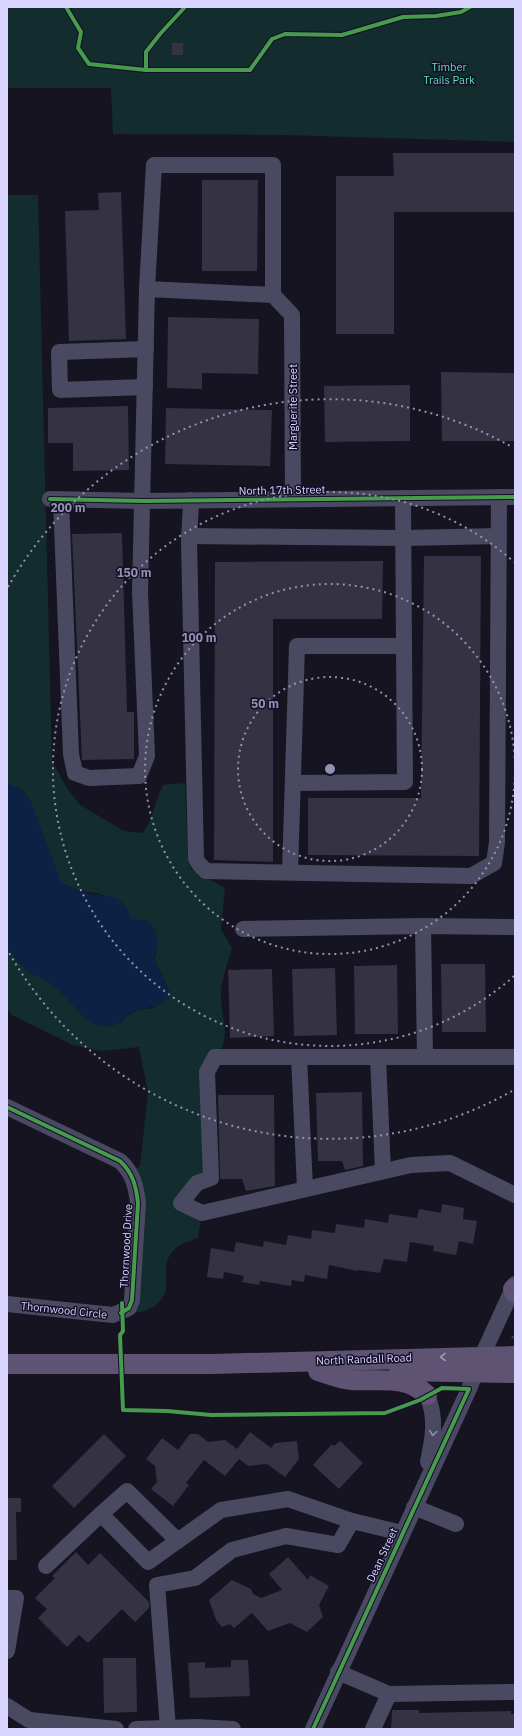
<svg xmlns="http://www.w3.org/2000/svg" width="522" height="1736" font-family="'IBM Plex Sans',sans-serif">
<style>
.green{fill:#132c2d}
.water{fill:#0d2144}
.building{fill:#343243}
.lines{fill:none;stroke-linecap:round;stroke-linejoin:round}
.path{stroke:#44505f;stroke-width:2;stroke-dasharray:2 3;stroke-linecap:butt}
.minor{stroke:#4a4962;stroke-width:16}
.major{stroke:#5e5373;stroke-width:20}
.cycleway-casing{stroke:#130f26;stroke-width:6}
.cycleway{stroke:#469c4c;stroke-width:4}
.oneway{stroke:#a29ac0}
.oneway2{stroke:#928eb0}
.ring{fill:none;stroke:#9591b1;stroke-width:2;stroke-dasharray:2 4}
.labels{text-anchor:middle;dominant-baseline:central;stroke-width:3;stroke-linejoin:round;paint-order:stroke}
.park-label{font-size:11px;fill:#5fe0c0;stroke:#130f26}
.street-label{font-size:11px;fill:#d9d4ff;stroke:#130f26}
.centre{fill:#9591b1;stroke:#130f26;stroke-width:2}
.ring-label{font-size:12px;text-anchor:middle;font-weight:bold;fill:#9591b1;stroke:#130f26;stroke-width:3;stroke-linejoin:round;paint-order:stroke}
</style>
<rect width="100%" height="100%" fill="#161421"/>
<g class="green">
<path d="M7 7H515V142L284 135 113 134 111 88H7Z"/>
<path d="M7 195H38L52 761 67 788 80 805 124 831 143 833C153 819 155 800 163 785L185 783 188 861 191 869 225 888 221 929 232 948C229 960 224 972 222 984 216 1008 236 1037 215 1057L211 1178 181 1203 202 1213 198 1238C187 1242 176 1245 170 1255 163 1267 167 1276 166 1288 165 1300 150 1313 137 1312 135 1311 131 1309 129 1308L132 1300 130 1172 140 1166 148 1093 139 1047 102 1051 73 1045 12 1015 7 1009V948L29 972 43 978 58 989 81 1013 120 1023 127 1016 138 1010 153 1008 170 993 154 958 157 950 143 920H132C128 913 111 897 103 895 86 890 78 893 61 882L7 897Z"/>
</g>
<path class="water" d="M7 783 23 790 31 802 61 882 71 888 87 893 116 898 124 904 132 919 148 921 155 930 158 941 154 958 170 993 169 998C155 1010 141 1006 128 1015 120 1021 116 1028 104 1026 84 1024 72 1001 57 989 48 981 38 978 29 971 21 966 14 957 8 950Z"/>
<g class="building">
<rect x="172" y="43" width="11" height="12"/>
<path d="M393 153H515V212H394V334H336V176H394Z"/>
<path d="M202 180H258L257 271H202Z"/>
<path d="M121 192 126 339 69 341 65 211 99 210 98 193Z"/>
<path d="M168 317 259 319 258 374 202 373V389L167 388Z"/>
<path d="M441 372 515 373V441H442Z"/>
<path d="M410 385V441L325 442 324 386Z"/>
<path d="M128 406 129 470 73 471V443H48V408Z"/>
<path d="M166 408 272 410 270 466 165 464Z"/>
<path d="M122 533 127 712H134V759L82 760 72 534Z"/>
<path d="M424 556H481L479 856 308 855V798H421Z"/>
<path d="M383 561 382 619H273V862L214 860 215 562Z"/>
<path d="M441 964H485L486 1032H442Z"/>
<path d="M397 965 398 1034H355L354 966Z"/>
<path d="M335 968 337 1035 294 1036 292 969Z"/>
<path d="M272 969 274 1036 230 1038 228 970Z"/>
<path d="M362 1092 363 1166 345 1170 342 1161H318L316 1093Z"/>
<path d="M218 1095H274L275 1186 246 1191 242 1179H220Z"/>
<path d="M442 1204 464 1208 463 1219 477 1221 473 1244 459 1241 456 1255 433 1251 434 1246 410 1242 407 1262 384 1259 380 1273 358 1270V1271L329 1265 327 1279 305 1275 304 1282 292 1280 291 1286 260 1281 259 1285 242 1282 244 1276 224 1272 223 1279 207 1277 211 1248 234 1252 236 1242 263 1247 264 1241 286 1245 288 1235 311 1239 312 1230 335 1233 336 1224 364 1228 365 1219 388 1223 389 1214 417 1218 419 1209 441 1213Z"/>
<path d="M250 1432 271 1448 275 1443 297 1441 299 1459 285 1477 267 1464 248 1466 239 1459 225 1476 204 1460 186 1483 189 1485 173 1506 151 1489 157 1482 155 1466 146 1459 162 1438 178 1450 190 1434H198L208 1442 225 1440 237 1449Z"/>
<path d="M104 1434 126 1456 74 1508 52 1486Z"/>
<path d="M340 1441 363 1463 339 1489 313 1465 332 1444 334 1446Z"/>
<path d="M7 1498H21V1512H16L17 1560H7Z"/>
<path d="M76 1552 88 1565 100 1553 149 1602V1608L135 1622 122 1609 88 1643 79 1635 67 1647 38 1618 47 1609 35 1598 55 1578 52 1576Z"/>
<path d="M288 1557 308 1580 310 1575 329 1586 319 1605 323 1617 307 1632 290 1623 268 1631 252 1613 234 1628 230 1624 222 1627 216 1620 209 1600 232 1580 251 1589 253 1594 261 1598 282 1590 269 1574Z"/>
<path d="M103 1658H136L137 1712 104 1713Z"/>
<path d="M231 1660H248L250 1696 190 1698 188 1663 205 1662V1668L231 1667Z"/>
<path d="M392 1710H419V1713L511 1711V1714H515V1729H391Z"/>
</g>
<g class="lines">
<path class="path" d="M512 1338 515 1334"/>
<g class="minor">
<path d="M273 295V165H154L147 289 273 295 292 315 293 499"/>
<path d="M145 387 60 390 59 352 146 349"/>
<path d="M50 499 143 501 515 497"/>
<path d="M61 500 71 754 75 773 89 778 139 776 147 756 140 592 147 289"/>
<path d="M191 500 189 542 196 859 199 864 206 871 471 876 494 863 497 842 499 497"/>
<path d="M189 536 403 538 499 536"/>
<path d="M293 783 405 782 404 646"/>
<path d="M290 872 297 646H404L403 498"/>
<path d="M243 929 423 926"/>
<path d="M299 1057 305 1189"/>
<path d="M378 1057 383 1171"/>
<path d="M425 1057 423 926 515 927"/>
<path d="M515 1057H215L207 1072 211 1178 197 1183 181 1203 202 1213 411 1165 450 1163 515 1195"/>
<path d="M7 1107 120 1161C133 1173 136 1186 138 1203L132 1300 129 1308 113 1315 7 1304"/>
<path d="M427 1395C437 1418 433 1438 428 1462"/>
<path d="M414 1507 456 1524"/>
<path d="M101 1514 127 1491 178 1541"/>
<path d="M46 1566 101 1514 148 1562 221 1510 288 1499 352 1521"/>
<path d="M7 1598H16L7 1651"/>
<path d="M338 1672 389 1694 373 1729"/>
<path d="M389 1694 515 1692"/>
<path d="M7 1706 29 1720 116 1729"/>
<path d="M168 1728 157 1585 195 1578 232 1550 286 1536 338 1545 352 1521 402 1533"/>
<path d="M136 1729 197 1727 233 1729"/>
<path d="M313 1729 469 1389 482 1356 515 1284"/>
</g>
<g class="major">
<path d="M513 1289 515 1293"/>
<path d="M7 1364H213L515 1356"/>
<path d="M318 1371C329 1374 340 1379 351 1380 379 1382 405 1374 427 1395"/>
<path d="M399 1371 515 1373"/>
</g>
<g class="cycleway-casing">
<g id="cycleway">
<path d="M66 7 81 32 78 48 89 64 146 70H250L272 39 285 34 342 35 403 17 436 16 461 12 470 7"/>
<path d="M146 70V52L160 34 185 7"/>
<path d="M50 499 143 501 515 497"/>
<path d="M7 1107 120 1161C133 1173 136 1186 138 1203L132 1300 129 1308 121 1313"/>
<path d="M122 1303 123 1331 120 1335 123 1410 167 1411 211 1415 385 1413 420 1400 442 1388 469 1389 313 1729"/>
</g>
</g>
<use href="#cycleway" class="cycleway"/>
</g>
<defs><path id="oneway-chevron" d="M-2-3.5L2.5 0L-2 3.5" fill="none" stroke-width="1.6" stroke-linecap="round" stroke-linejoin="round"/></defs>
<use class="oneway" href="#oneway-chevron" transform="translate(443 1357) rotate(179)"/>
<use class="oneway2" href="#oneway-chevron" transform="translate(433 1433) rotate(98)"/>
<g class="ring">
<circle cx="330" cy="769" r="92"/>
<path d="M515 771A185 185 0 1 1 515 767"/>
<path d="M514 976A277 277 0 1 1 514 562"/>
<path d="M512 1091A370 370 0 0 1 8 951M8 587A370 370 0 0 1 512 447"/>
</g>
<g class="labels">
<g class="park-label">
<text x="449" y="67">Timber<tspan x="449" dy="13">Trails Park</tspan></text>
</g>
<g class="street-label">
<text transform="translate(293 407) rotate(-90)">Marguerite Street</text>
<text transform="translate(282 490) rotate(-1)">North 17th Street</text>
<text transform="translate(126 1246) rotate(-87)">Thornwood Drive</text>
<text transform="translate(64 1310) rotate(6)">Thornwood Circle</text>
<text transform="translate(364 1359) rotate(-2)">North Randall Road</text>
<text transform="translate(382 1555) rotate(-65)">Dean Street</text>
</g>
</g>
<circle cx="330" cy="769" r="6" class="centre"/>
<g class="ring-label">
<text x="68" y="512">200 m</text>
<text x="134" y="577">150 m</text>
<text x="199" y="642">100 m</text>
<text x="265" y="708">50 m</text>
</g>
<rect width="522" height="1736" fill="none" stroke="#d9d4ff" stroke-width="16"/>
</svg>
